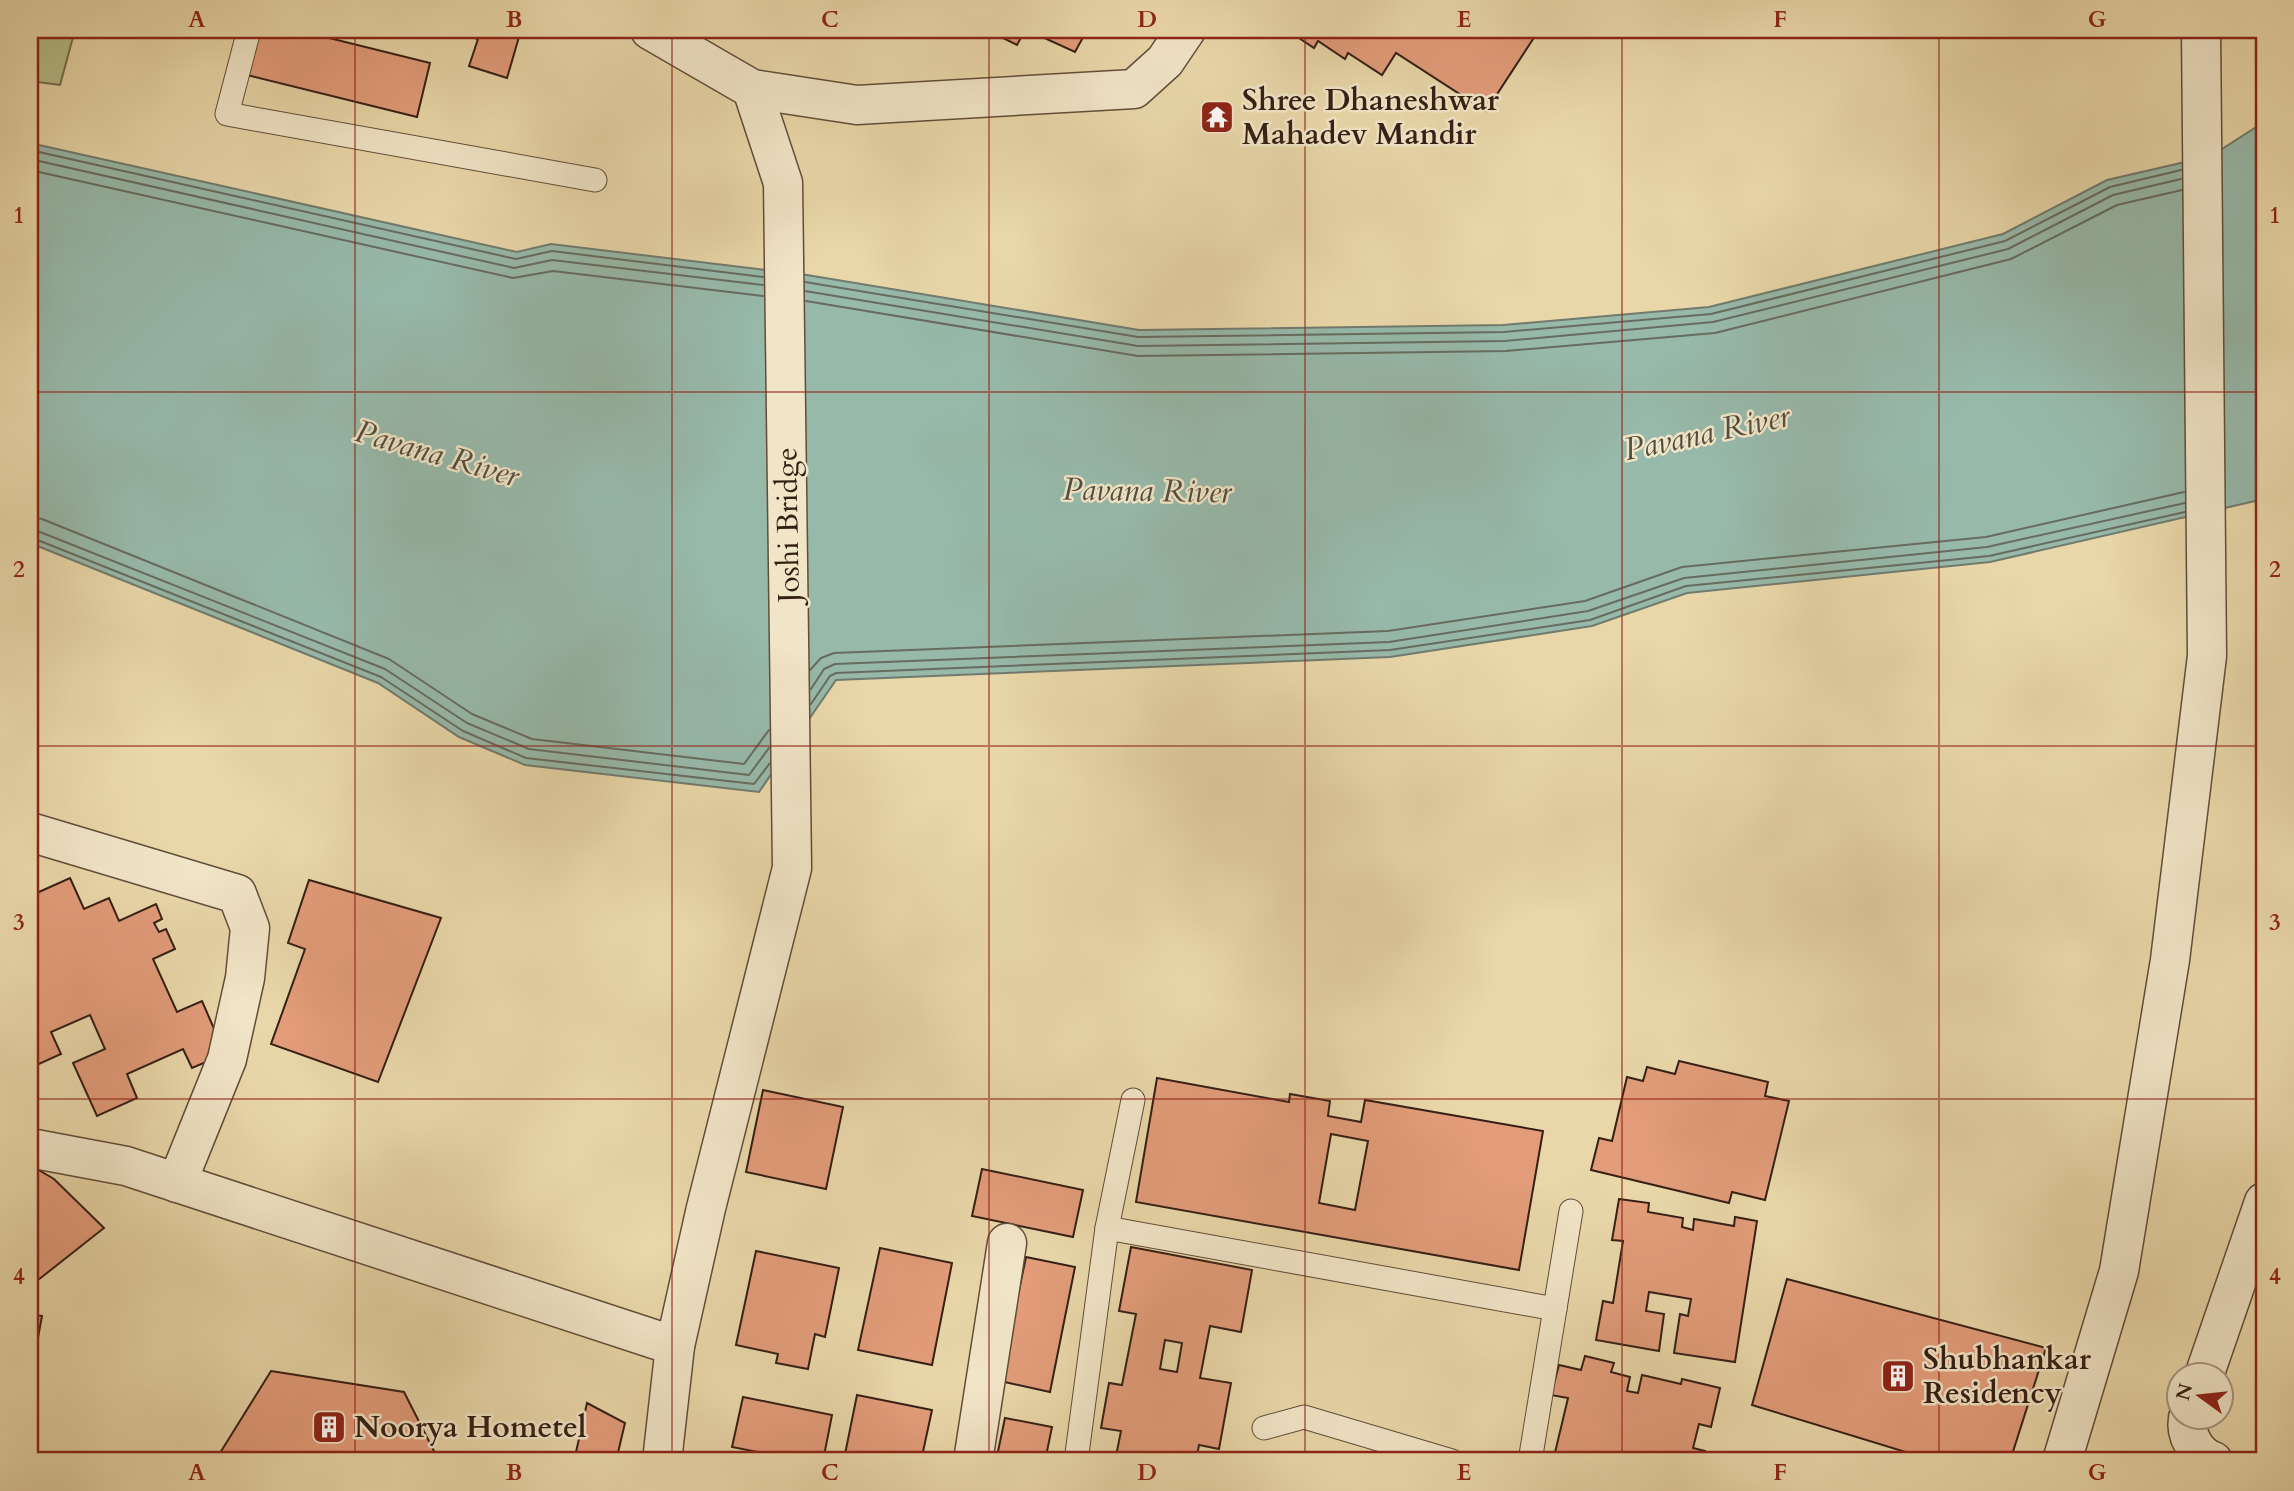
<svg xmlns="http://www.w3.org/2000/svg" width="2294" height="1491" font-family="Cardo,serif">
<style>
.green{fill:#b6be89;stroke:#766e4e;stroke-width:2}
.water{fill:#97b9aa;stroke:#707b6e;stroke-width:2}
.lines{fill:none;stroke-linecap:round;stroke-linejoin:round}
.shore{stroke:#666c5f;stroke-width:2}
.building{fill:#e29c7a;stroke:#351f14;stroke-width:2;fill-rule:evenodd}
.service-casing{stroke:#624d39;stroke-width:25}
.minor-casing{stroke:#624d39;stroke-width:41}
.service{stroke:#f1e5c7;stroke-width:23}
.minor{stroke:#f1e5c7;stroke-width:38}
.grid{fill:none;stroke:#8f2418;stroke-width:2;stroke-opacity:0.55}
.labels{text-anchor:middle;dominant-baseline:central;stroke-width:5;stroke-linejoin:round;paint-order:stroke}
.poi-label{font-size:30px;font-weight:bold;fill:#351f14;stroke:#f1e5c7;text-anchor:start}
.street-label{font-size:30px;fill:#351f14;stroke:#f1e5c7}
.water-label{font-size:32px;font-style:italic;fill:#524d41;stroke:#f1e5c7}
.neatline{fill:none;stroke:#8f2418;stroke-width:2.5}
.grid-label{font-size:23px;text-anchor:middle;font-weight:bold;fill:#8f2418}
</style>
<rect width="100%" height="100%" fill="#e9d7a9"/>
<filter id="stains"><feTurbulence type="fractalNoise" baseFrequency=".00286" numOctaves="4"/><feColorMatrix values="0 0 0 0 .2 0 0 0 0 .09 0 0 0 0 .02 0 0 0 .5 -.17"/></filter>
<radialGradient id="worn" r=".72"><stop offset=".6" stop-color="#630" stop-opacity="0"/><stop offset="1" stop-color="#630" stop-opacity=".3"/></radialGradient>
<path class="green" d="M30 30H75L60 85 30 81Z"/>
<path class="water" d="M2264 122V499L1990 562 1687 593 1592 626 1390 657 836 680 759 792 525 765 459 737 378 683 30 543V143L517 252 551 244 807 275 1139 330 1503 325 1709 307 2003 234 2107 180 2211 156Z"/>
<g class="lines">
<g class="shore">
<path d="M30 150 516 259 552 251 763 277"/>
<path d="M30 159 514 268 552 260 763 285"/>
<path d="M30 170 513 278 553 271 763 296"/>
<path d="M805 282 1138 337 1504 332 1711 314 2005 241 2110 187 2181 170"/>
<path d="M805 291 1138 346 1505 341 1713 322 2008 249 2113 195 2181 179"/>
<path d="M806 301 1138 356 1506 351 1715 333 2011 259 2117 205 2182 190"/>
<path d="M30 517 42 519 389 659 472 714 532 739 744 764 769 730"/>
<path d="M30 528 385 669 467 723 529 749 749 775 769 748"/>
<path d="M30 537 381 677 463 731 526 758 754 784 770 763"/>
<path d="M810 670 821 658 834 653 1388 631 1585 601 1682 567 1986 537 2184 492"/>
<path d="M811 689 824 669 835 664 1389 642 1588 611 1684 578 1987 547 2185 503"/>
<path d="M811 704 830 676 836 673 1390 650 1590 620 1686 586 1989 556 2185 512"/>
</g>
</g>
<g class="building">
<path d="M258 30H297L430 63 417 117 247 75Z"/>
<path d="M447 30H521L507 78 469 66 478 39Z"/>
<path d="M987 30H1025L1017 45Z"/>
<path d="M1027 30H1087L1075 52Z"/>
<path d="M1111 30H1129L1126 37Z"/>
<path d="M1287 30H1539L1486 111 1396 53 1382 75 1348 53 1345 59 1318 41 1314 48Z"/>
<path d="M70 878 84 909 109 898 119 921 156 904 162 919 154 923 159 932 166 929 175 949 153 959 177 1012 202 1001 225 1054 192 1068 183 1049 127 1074 137 1098 97 1116 73 1063 105 1049 90 1015 51 1032 61 1054 30 1068V896Z"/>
<path d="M309 880 441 918 378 1082 271 1044 305 949 288 943Z"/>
<path d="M1679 1061 1768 1082 1765 1096 1789 1101 1765 1200 1732 1192 1729 1203 1591 1170 1599 1138 1612 1141 1627 1077 1643 1081 1647 1067 1675 1074Z"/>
<path d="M1157 1078 1289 1102 1290 1094 1330 1101 1328 1116 1361 1122 1365 1100 1543 1131 1519 1270 1136 1202ZM1331 1134 1368 1141 1355 1210 1319 1203Z"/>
<path d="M763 1090 843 1107 826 1189 746 1172Z"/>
<path d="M30 1165 54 1179 104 1228 33 1284 30 1277Z"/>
<path d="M982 1169 1083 1190 1073 1237 972 1216Z"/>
<path d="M1619 1199 1649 1203 1648 1212 1683 1218 1682 1227 1693 1230 1694 1219 1734 1226 1735 1217 1757 1221 1735 1362 1674 1353 1680 1314 1688 1316 1691 1299 1649 1292 1646 1311 1664 1314 1659 1351 1596 1340 1603 1301 1613 1303 1623 1241 1612 1240Z"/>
<path d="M1131 1247 1252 1270 1241 1332 1210 1326 1200 1378 1231 1383 1219 1449 1199 1445 1196 1461H1166L1167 1458 1149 1455 1148 1461H1115L1121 1431 1101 1428 1109 1383 1122 1385 1136 1314 1119 1311ZM1165 1340 1182 1343 1177 1372 1160 1369Z"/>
<path d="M880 1248 952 1263 932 1365 858 1350Z"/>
<path d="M756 1251 839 1268 825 1337 815 1334 808 1369 776 1363 778 1354 736 1345Z"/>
<path d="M1026 1257 1075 1267 1050 1392 1000 1381Z"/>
<path d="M1787 1279 2046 1348 2010 1461H1935L1752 1405Z"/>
<path d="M30 1314 42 1316 30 1381Z"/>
<path d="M1585 1356 1614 1363 1611 1372 1630 1377 1627 1391 1638 1393 1642 1375 1681 1384 1682 1379 1720 1388 1711 1427 1699 1424 1693 1448 1705 1451 1702 1461H1634L1594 1452 1592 1461H1553L1568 1398 1551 1395 1559 1365 1581 1370Z"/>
<path d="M271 1371 404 1392 439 1461H215Z"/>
<path d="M857 1395 932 1410 921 1461 844 1459Z"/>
<path d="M743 1397 832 1415 823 1461H804L732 1447Z"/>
<path d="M587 1403 625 1423 616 1461H574Z"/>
<path d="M1005 1418 1052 1427 1045 1461H996Z"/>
</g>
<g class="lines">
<g class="service-casing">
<g id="service">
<path d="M249 30 227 114 595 180"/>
<path d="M1107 1228 1555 1309"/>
<path d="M1264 1428 1304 1417 1452 1461"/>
<path d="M1076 1461 1107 1228 1133 1100"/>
<path d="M1530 1461 1571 1211"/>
</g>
</g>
<g class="minor-casing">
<g id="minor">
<path d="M650 30 752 89 783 183 792 868 706 1208 675 1346 662 1461"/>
<path d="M752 89 857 105 1134 89 1165 61 1186 30"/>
<path d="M30 832 237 894 250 928 245 978 227 1059 177 1183"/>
<path d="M30 1148 126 1166 675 1346"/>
<path d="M2204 1376 2264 1202"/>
<path d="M2188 1418C2185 1435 2196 1455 2213 1461"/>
<path d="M973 1461 1007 1243"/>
<path d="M2062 1461 2119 1271 2170 960 2207 656 2201 30"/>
</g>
</g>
<use href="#service" class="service"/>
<use href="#minor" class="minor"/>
</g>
<path class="grid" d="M355 30V1461M672 30V1461M989 30V1461M1305 30V1461M1622 30V1461M1939 30V1461M30 392H2264M30 746H2264M30 1099H2264"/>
<defs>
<g id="temple-square" transform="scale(1.75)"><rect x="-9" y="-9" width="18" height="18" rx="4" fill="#8f2418" stroke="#f1e5c7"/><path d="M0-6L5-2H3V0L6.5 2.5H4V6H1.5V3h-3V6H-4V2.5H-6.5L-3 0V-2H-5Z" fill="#fff"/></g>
<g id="building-square" transform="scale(1.75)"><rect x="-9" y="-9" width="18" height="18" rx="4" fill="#8f2418" stroke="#f1e5c7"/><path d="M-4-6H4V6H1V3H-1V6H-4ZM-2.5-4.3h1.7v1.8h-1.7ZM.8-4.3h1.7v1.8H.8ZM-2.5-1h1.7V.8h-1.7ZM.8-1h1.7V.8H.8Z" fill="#fff"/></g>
</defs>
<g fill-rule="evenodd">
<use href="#temple-square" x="1217" y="117"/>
<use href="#building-square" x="1898" y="1376"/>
<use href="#building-square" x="329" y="1427"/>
</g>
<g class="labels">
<g class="poi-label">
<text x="1242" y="100">Shree Dhaneshwar<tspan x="1242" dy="34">Mahadev Mandir</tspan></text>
<text x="1923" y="1359">Shubhankar<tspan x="1923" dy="34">Residency</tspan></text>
<text x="354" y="1427">Noorya Hometel</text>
</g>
<g class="street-label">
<text transform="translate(788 525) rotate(-91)">Joshi Bridge</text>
</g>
<g class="water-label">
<text transform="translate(1707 433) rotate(-12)">Pavana River</text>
<text transform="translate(437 454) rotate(16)">Pavana River</text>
<text transform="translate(1147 491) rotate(1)">Pavana River</text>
</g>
</g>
<rect width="2294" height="1491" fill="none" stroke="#e9d7a9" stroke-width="77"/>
<g transform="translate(2200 1396) rotate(285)"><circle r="33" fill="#f1e5c7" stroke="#a6967f" stroke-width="2"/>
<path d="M0-5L12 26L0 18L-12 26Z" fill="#8f2418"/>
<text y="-10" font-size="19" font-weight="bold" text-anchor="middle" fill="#351f14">N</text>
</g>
<rect x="38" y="38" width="2218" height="1414" class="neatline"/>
<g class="grid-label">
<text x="197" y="27">A</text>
<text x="514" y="27">B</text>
<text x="830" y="27">C</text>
<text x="1147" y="27">D</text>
<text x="1464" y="27">E</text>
<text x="1780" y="27">F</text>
<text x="2097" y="27">G</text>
<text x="19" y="223">1</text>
<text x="2275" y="223">1</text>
<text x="19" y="577">2</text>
<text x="2275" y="577">2</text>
<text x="19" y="930">3</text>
<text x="2275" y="930">3</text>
<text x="19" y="1284">4</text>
<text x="2275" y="1284">4</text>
<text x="197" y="1480">A</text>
<text x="514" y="1480">B</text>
<text x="830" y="1480">C</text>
<text x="1147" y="1480">D</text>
<text x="1464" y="1480">E</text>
<text x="1780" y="1480">F</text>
<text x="2097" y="1480">G</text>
</g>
<rect width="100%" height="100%" filter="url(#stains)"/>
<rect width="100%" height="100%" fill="url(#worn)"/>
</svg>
